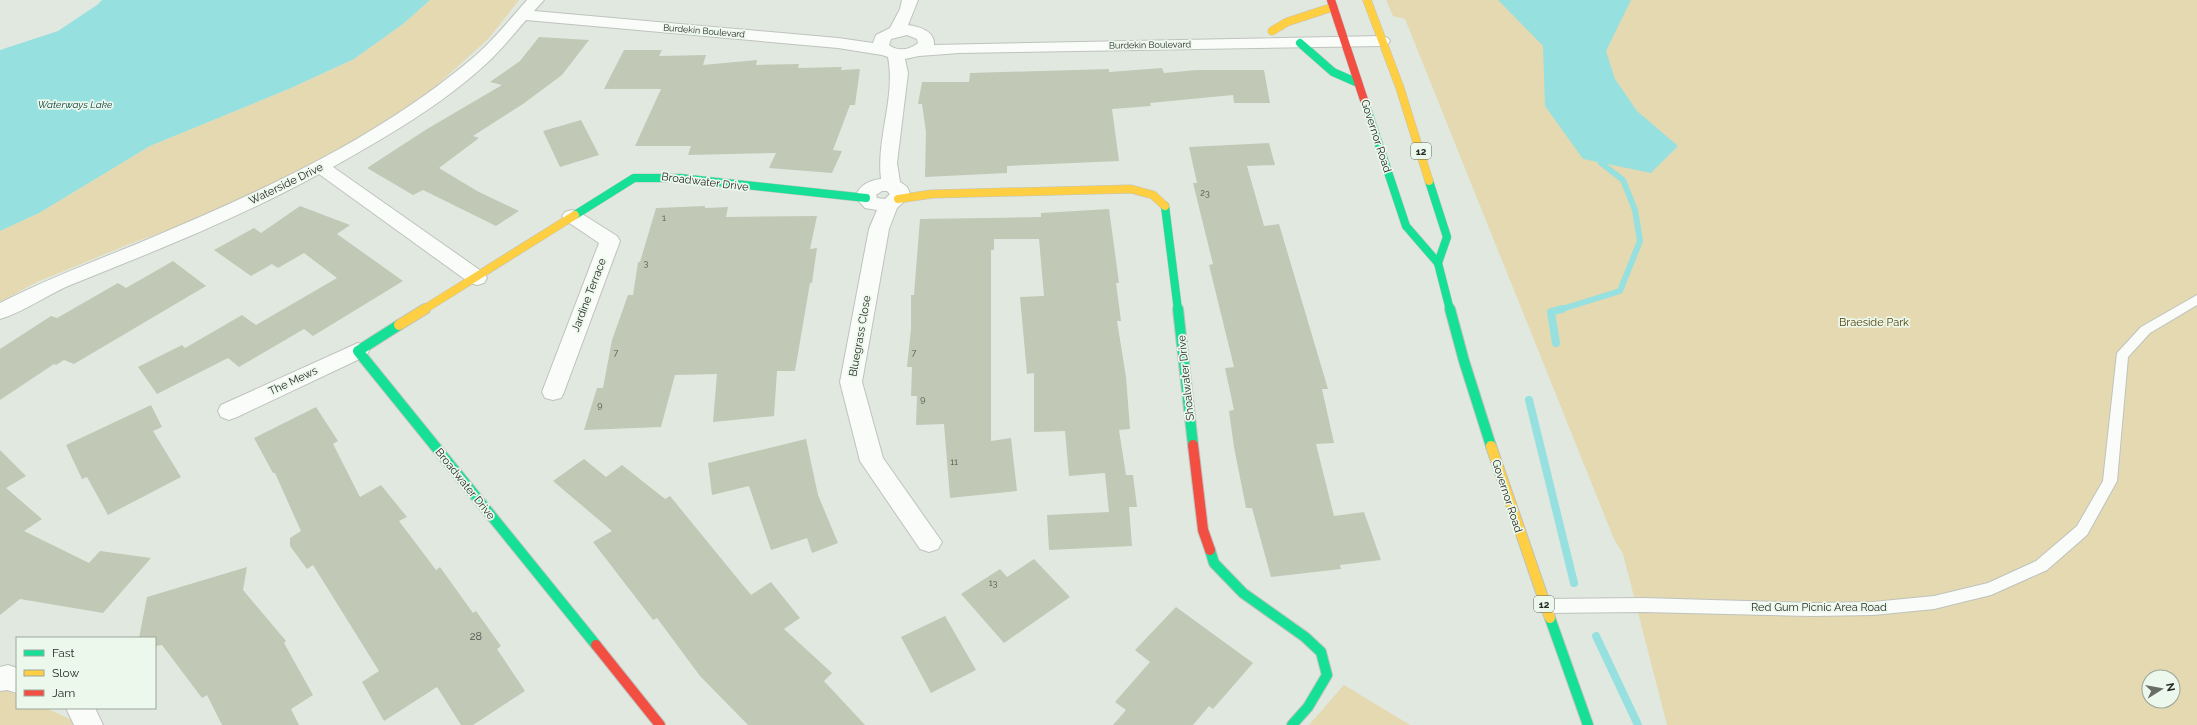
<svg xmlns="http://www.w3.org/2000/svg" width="2197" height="725" font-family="Raleway,sans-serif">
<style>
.green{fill:#e4d9b0;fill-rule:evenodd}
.water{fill:#97e0e0}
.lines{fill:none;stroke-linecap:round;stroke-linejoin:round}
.stream-far1{stroke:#97e0e0;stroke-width:6}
.stream{stroke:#97e0e0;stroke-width:8}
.building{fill:#c2c8b6}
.lane-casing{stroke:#bec3bd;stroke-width:2}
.street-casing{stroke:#bec3bd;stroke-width:2}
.fast-far1-casing{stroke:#bec3bd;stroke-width:9}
.fast-casing{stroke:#bec3bd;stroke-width:12}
.slow-far1-casing{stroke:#bec3bd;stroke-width:9}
.slow-casing{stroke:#bec3bd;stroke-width:12}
.jam-far1-casing{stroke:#bec3bd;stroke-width:9}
.jam-casing{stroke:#bec3bd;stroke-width:12}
.lane{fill:#fafcfa;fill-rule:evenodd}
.street{fill:#fafcfa;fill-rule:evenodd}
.fast-far1{stroke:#16e098;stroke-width:8}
.fast{stroke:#16e098;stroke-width:10}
.slow-far1{stroke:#ffcf43;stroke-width:8}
.slow{stroke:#ffcf43;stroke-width:10}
.jam-far1{stroke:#f24e42;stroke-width:8}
.jam{stroke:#f24e42;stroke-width:10}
.labels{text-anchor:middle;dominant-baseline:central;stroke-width:3.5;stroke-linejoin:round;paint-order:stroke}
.far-street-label{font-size:9px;fill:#262a25;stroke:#ecf8eb}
.number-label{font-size:9px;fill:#4d5249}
.far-water-label{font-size:10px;font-style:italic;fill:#07393b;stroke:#ecf8eb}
.shield{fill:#ecf8eb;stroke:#616860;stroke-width:1}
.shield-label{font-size:10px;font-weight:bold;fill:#262a25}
.street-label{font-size:11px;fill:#262a25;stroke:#ecf8eb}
.park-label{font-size:11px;fill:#544006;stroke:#ecf8eb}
.near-number-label{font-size:11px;fill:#4d5249}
</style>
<rect width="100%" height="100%" fill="#e1e8e0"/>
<g class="green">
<path d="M430 0H519L489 38 435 87 365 135 212 215 132 243 37 282 0 302V231L39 213 150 146 291 88 354 59 403 24Z"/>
<path d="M1386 0H2197V725H1667L1623 554 1614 539 1405 19 1393 16ZM2149 677H2173V701H2149Z"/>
<path d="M1344 685 1410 725H1309Z"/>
<path d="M6 690 17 695V708H46L74 721 76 725H0V692Z"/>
</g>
<g class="water">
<path d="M102 0H430L403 24 354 59 291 88 150 146 39 213 0 231V50L58 31 97 5Z"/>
<path d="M1498 0H1631L1606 51 1615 79 1637 111 1678 146 1651 173 1583 159 1545 106 1543 46Z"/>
</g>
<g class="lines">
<path class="stream-far1" d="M1559 310 1620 291 1640 241 1635 210 1623 180 1601 163 1598 155"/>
<g class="stream">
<path d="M1556 343 1551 312 1562 309"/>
<path d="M1529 400 1574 583"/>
<path d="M1596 636 1638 725"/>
</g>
</g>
<g class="building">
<path d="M539 37 589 40 562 75 523 104 473 136 479 138 439 168 477 191 519 211 496 226 423 190 413 195 367 168 427 129 502 85 490 82 520 61Z"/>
<path d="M624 50H662L659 56 706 55 703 65 757 60 756 65 799 64 798 68 842 67 841 70 860 69 855 105H850L833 150 842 151 832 173 769 168 776 153 688 155 691 146H635L661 89H604Z"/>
<path d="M1162 68 1164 73 1197 70H1264L1270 103H1234L1233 95 1150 103 1151 106 1112 109 1119 161 1007 166V173L925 177 926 132 922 104H918L922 82H969L970 73 1109 69V72Z"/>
<path d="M581 120 599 155 560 167 543 131Z"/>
<path d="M1269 143 1275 165 1247 166 1264 226 1279 224 1328 389H1322L1334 443 1316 444 1334 516 1364 512 1381 560 1340 565 1341 569 1271 577 1252 508H1246L1234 447 1229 411 1234 410 1225 368 1234 367 1209 265 1213 264 1193 183H1197L1189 147Z"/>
<path d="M300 206 350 225 337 234 403 281 313 336 304 329 239 367 228 358 157 394 138 367 182 345 185 348 242 315 256 325 337 278 304 253 278 268 272 264 251 276 214 250 254 228 261 233Z"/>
<path d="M705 206V208L728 207 726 217 817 216 810 249 817 248 812 283H810L795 371H777L774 416 713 422 717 374 675 375 661 427 584 430 597 388H603L612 340 628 295H633L638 262H640L656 208Z"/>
<path d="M1109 209 1119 283H1116L1121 321H1117L1126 377 1130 429 1119 430 1126 475H1133L1137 507H1129L1132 546 1049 550 1047 515 1109 512 1105 473 1069 476 1065 431 1034 432V373L1027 374 1020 297 1044 296 1039 239H994V250H991V441L1011 438 1017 491 950 498 944 424 916 425 917 396H911L912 367H907L911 329V295H914L920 219 1041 217V213Z"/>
<path d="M173 261 206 286 74 364 64 360 56 365 54 364 0 400V349L51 316 57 318 118 283 126 288Z"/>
<path d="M151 405 162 427 153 431 181 477 108 515 87 477 82 479 66 445Z"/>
<path d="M316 407 338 441 333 444 360 497 381 485 407 517 399 521 436 570 440 567 473 613 476 611 501 646 497 649 525 691 473 725H461L437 687 384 721 362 682 379 671 313 565 307 569 290 546V538L301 531 275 473H273L254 438Z"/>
<path d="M806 439 818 495 838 543 812 553 807 538 771 550 749 486 712 495 708 463Z"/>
<path d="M0 450 26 476 6 488 42 519 24 531 89 563 100 551 151 558 103 613 20 599 0 615Z"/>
<path d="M584 459 606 477 622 465 665 499 670 496 751 595 771 582 800 618 784 629 832 673 824 681 865 725H748L700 676 657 618 653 620 593 542 612 531 553 481Z"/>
<path d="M1034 559 1070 597 1004 643 961 594 1000 569 1007 577Z"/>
<path d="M247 567 243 590 286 641 284 643 313 695 291 709 299 725H222L207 695 202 698 162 645 155 646V638H139L147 597Z"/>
<path d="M1176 607 1253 663 1213 709 1209 706 1193 725H1113L1126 710 1115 702 1150 662 1135 650Z"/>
<path d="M945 616 976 670 931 693 901 637Z"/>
</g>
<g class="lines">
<g class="lane-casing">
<path id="lane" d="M2197 295V305L2150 333 2128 357 2117 481 2087 535 2047 570 1991 595 1934 609 1873 615 1812 616 1643 612 1544 613 1539 611 1536 606 1539 601 1544 599 1643 598 1812 603 1873 602 1934 596 1988 583 2036 561 2077 526 2103 481 2117 353 2141 327Z"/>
</g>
<g class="street-casing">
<g id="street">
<path d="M527 0H544L534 11 838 38 873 43 876 35 890 28 900 9 902 0H918L908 25C920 27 935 31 934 45L1382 36 1388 38 1390 41 1388 44 1382 46 959 53 919 56 905 59 908 73 897 163 900 182C907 186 909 188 910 196L897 208 889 229 862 382 883 458 942 542 938 549 929 552 920 549 860 461 840 382 869 229 877 210 865 208 856 198C857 186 870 180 881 179 876 138 896 97 888 57L882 55 838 48 526 20C514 34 501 50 487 63 442 105 386 137 333 167L484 273 487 278 484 283 477 285 470 283 319 174C239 218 153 252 68 286 45 296 24 312 0 319V303C45 280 92 262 139 243 256 194 377 140 475 56 494 40 510 19 527 0ZM907 35 917 39 918 43C909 50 898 52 889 45L891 39ZM882 191H887L890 194 885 199 877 198 876 195Z"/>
<path d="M572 210 579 212 617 236 620 241 564 392 561 398 553 400 545 398 542 392 599 243 565 220 562 216 565 212Z"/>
<path d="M358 343 366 346 369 351 366 356 237 417 229 420 221 417 218 411 221 405Z"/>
<path d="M8 665 17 668V693L7 690 0 691V667Z"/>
<path d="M66 708H95L103 725H74Z"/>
</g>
</g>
<g class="fast-far1-casing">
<g id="fast-far1">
<path d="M1300 43 1333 72 1358 83"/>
<path d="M1365 103 1406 226 1438 263 1450 310"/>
<path d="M1429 181 1447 237 1438 263"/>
<path d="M1165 206 1178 310"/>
<path d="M575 215 634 178H680L866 198"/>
</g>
</g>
<g class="fast-casing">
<g id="fast">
<path d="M1178 309 1193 445"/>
<path d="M1450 309 1464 361 1491 446"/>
<path d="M399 325 358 351 596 645"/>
<path d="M1210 550 1214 563 1243 593 1305 637 1321 652 1327 675 1308 707 1292 725"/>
<path d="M1550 618 1588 725"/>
</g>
</g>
<g class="slow-far1-casing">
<g id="slow-far1">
<path d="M1367 0 1400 88 1429 181"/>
<path d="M1272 31 1287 22 1333 7"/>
<path d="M898 199 932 194 1131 189 1153 195 1165 206"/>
<path d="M423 310 575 215"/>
</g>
</g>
<g class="slow-casing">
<g id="slow">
<path d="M399 325 425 309"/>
<path d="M1491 446 1550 618"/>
</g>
</g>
<g class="jam-far1-casing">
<path id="jam-far1" d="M1331 0 1365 103"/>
</g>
<g class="jam-casing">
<g id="jam">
<path d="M1193 445 1203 530 1210 550"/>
<path d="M596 645 660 725"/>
</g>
</g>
<use href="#lane" class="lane"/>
<use href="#street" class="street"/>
<use href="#fast-far1" class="fast-far1"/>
<use href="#fast" class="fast"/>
<use href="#slow-far1" class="slow-far1"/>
<use href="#slow" class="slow"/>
<use href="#jam-far1" class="jam-far1"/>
<use href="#jam" class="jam"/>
</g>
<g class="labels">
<g class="far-street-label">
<text transform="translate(704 31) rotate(5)">Burdekin Boulevard</text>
<text transform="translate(1150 45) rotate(-1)">Burdekin Boulevard</text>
</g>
<g class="number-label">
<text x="1205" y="193">23</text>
<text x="664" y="218">1</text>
<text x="646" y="263">3</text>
<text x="616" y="353">7</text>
<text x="914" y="353">7</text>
<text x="923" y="399">9</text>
<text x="600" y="405">9</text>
<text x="954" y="462">11</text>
<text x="993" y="583">13</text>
</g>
<g class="far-water-label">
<text x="75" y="104">Waterways Lake</text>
</g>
<g class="shield">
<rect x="1411" y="143" width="20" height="16" rx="3"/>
<rect x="1534" y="596" width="20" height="16" rx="3"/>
</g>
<g class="shield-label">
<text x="1421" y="151">12</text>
<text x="1544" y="604">12</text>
</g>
<g class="street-label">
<text transform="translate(1376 136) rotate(72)">Governor Road</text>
<text transform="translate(705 182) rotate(7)">Broadwater Drive</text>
<text transform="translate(286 184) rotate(-26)">Waterside Drive</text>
<text transform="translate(589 295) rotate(-69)">Jardine Terrace</text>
<text transform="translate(860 336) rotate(-80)">Bluegrass Close</text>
<text transform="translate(1186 378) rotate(-96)">Shoalwater Drive</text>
<text transform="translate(293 381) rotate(-25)">The Mews</text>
<text transform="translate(465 484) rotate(51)">Broadwater Drive</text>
<text transform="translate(1507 496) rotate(72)">Governor Road</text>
<text x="1819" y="607">Red Gum Picnic Area Road</text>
</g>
<g class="park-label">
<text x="1874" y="322">Braeside Park</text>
</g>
<g class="near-number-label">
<text x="476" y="636">28</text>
</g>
</g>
<rect x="16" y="637" width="140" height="72" fill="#ecf8eb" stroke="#9da69c"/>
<rect x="24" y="650" width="20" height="6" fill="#16e098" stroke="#9da69c"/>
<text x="52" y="657" font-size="12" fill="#262a25">Fast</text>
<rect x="24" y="670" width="20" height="6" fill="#ffcf43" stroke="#9da69c"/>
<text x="52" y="677" font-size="12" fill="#262a25">Slow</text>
<rect x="24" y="690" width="20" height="6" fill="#f24e42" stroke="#9da69c"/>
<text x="52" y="697" font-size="12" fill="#262a25">Jam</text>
<g transform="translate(2161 689) rotate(79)"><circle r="19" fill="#ecf8eb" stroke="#9da69c"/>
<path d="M0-3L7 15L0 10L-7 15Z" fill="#676c66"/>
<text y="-6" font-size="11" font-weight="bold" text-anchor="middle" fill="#262a25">N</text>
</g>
</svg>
